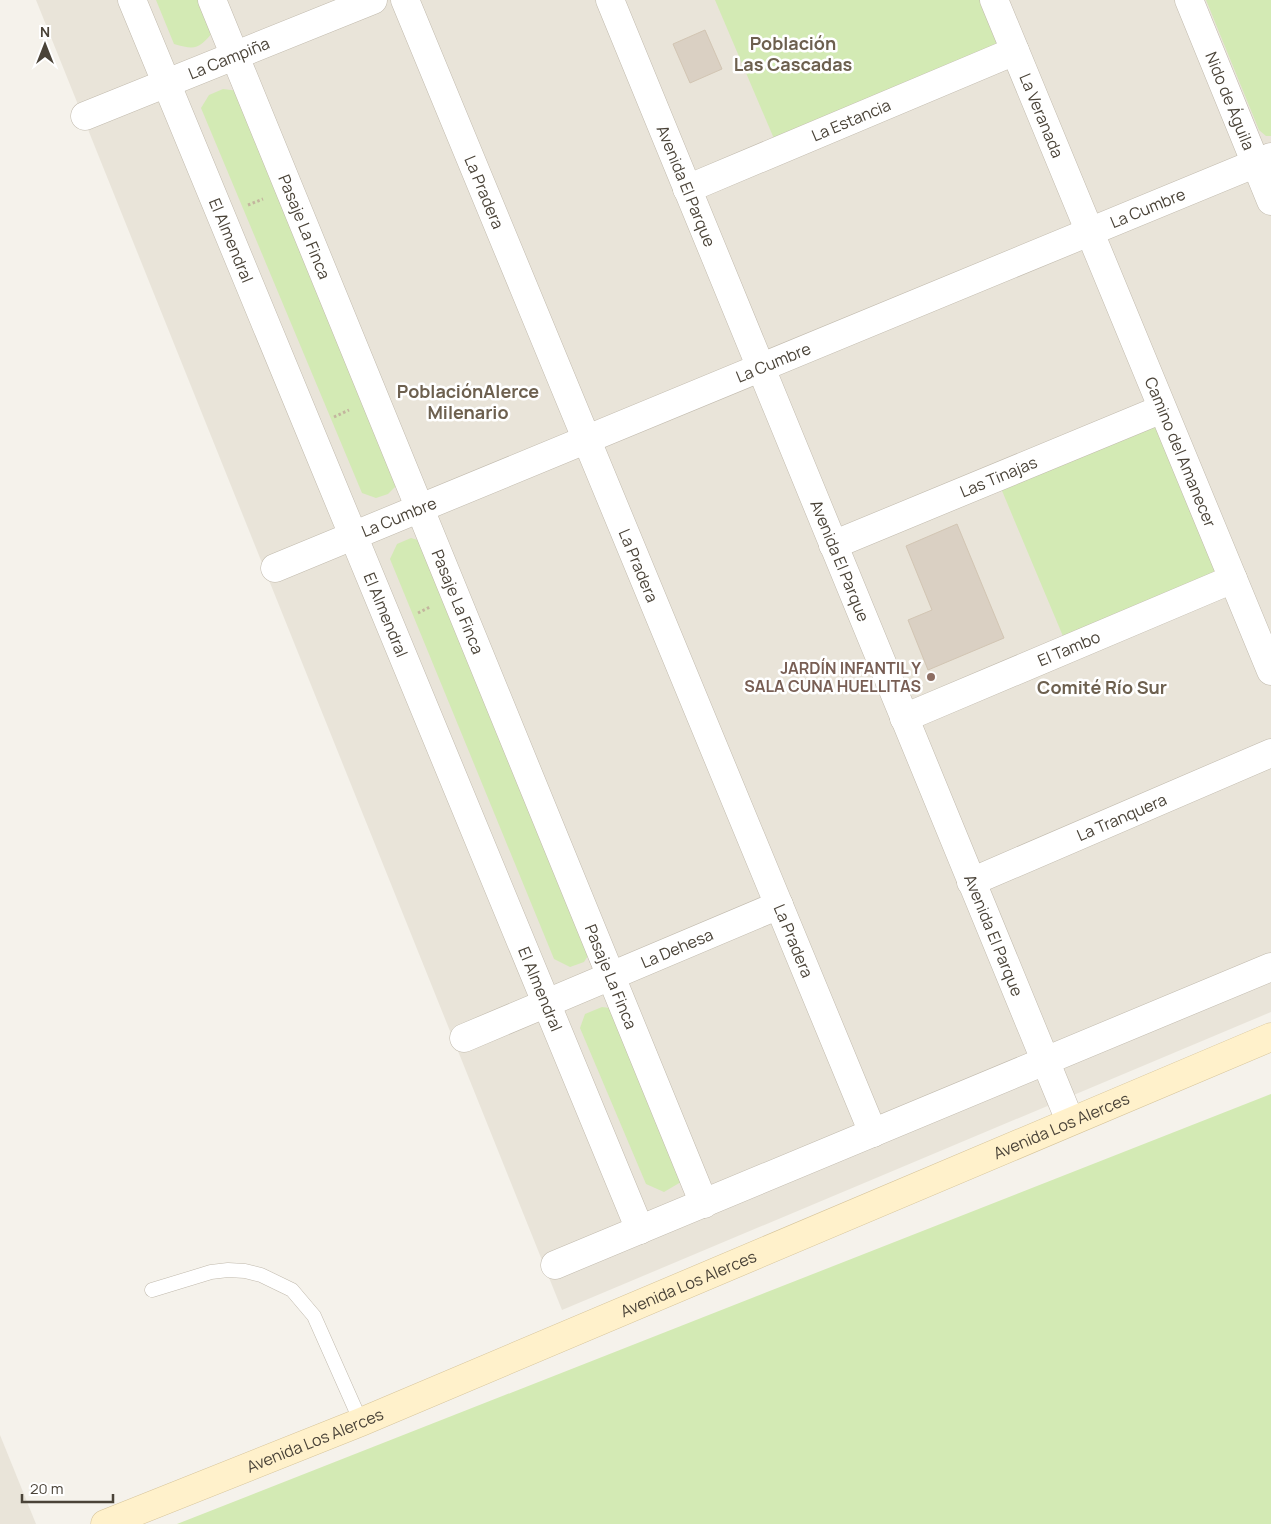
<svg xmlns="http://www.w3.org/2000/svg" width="1271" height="1524" font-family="Manrope,sans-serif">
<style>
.residential{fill:#e9e4d9}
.green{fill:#d3eab4}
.building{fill:#dad0c3;stroke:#d2c5b3}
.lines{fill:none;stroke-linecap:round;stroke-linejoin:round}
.service-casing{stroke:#c1baad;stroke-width:15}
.minor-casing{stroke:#c1baad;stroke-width:29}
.secondary-casing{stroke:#d6c49a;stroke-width:29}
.path{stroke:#c3b59e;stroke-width:3;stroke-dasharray:2.5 2.5;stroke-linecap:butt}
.service{stroke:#fff;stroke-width:14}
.minor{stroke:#fff;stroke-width:28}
.secondary{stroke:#fff1cb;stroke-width:28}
.education-dot{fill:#8d6e63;stroke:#fff;stroke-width:2}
.labels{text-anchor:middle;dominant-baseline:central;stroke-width:5;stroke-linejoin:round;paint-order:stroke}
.street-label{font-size:16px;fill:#4a4338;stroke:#fff}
.education-label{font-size:16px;font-weight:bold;fill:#785e54;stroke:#fff;text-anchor:end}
.neighbourhood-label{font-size:18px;font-weight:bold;fill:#6d604f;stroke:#fff}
</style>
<rect width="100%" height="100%" fill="#f5f2eb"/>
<g class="residential">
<path d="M36 0H1271V1012L562 1310Z"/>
<path d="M0 1435 36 1524H0Z"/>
</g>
<g class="green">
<path d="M156 0H202L214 31C199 48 197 51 174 44Z"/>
<path d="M715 0H984L997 32 996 45 775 141Z"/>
<path d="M1206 0H1271V136H1266L1259 130Z"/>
<path d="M223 89 239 91 401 481 388 494 376 498 362 493 201 108 209 95Z"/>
<path d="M1154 426 1161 432 1216 561 1214 571 1207 581 1065 641 1000 486Z"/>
<path d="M411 538 428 543 593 948 584 962 570 967 554 959 390 559 397 544Z"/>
<path d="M602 1007 617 1009 686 1179 664 1192 646 1184 580 1028 585 1014Z"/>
<path d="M1271 1094V1524H177Z"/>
</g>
<g class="building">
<path d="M705 30 722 69 690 83 673 44Z"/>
<path d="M957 524 1004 638 928 670 908 620 932 610 906 546Z"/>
</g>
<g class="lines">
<g class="service-casing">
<path id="service" d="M152 1290 211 1272 228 1270 245 1271 261 1275 292 1290 314 1316 361 1422"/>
</g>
<g class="minor-casing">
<g id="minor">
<path id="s1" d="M132 0 640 1230"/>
<path id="s2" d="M212 0 704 1204"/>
<path id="s3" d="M405 0 873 1133"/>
<path id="s4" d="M610 0 1070 1121"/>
<path id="s5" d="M994 0 1271 671"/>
<path id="s6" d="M1189 0 1271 201"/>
<path id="s7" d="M85 116 373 0"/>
<path id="s8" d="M687 189 1015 51"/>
<path id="s9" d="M833 545 1162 409"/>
<path id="s10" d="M275 568 1271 157"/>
<path id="s11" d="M904 718 1233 579"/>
<path id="s12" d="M971 882 1271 753"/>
<path id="s13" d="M464 1038 779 905"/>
<path d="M555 1265 1271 967"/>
</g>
</g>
<g class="secondary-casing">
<g id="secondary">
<path id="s14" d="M105 1524 361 1422 1271 1037"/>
</g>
</g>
<g class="path">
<path d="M248 205 263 199"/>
<path d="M334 417 349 410"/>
<path d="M418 613 430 607"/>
</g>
<use href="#service" class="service"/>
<use href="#minor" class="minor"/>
<use href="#secondary" class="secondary"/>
</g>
<circle class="education-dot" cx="931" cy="677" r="5"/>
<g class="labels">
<g class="street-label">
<text stroke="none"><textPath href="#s7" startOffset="155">La Campiña</textPath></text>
<text stroke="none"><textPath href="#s6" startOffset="109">Nido de Águila</textPath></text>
<text stroke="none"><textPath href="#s5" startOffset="125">La Veranada</textPath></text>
<text stroke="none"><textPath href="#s8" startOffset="178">La Estancia</textPath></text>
<text stroke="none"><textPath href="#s4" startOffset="201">Avenida El Parque</textPath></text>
<text stroke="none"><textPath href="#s3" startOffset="208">La Pradera</textPath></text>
<text stroke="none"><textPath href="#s10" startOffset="944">La Cumbre</textPath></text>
<text stroke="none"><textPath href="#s2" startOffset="245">Pasaje La Finca</textPath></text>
<text stroke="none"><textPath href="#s1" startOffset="260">El Almendral</textPath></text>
<text stroke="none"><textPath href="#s10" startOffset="539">La Cumbre</textPath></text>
<text stroke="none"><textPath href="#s5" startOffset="489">Camino del Amanecer</textPath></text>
<text stroke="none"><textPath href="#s9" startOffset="179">Las Tinajas</textPath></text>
<text stroke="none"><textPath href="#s10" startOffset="134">La Cumbre</textPath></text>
<text stroke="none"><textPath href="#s4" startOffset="606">Avenida El Parque</textPath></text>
<text stroke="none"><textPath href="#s3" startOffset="612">La Pradera</textPath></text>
<text stroke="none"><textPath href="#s2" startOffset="650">Pasaje La Finca</textPath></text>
<text stroke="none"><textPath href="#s1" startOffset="665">El Almendral</textPath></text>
<text stroke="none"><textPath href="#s11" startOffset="179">El Tambo</textPath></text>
<text stroke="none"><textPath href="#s12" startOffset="164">La Tranquera</textPath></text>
<text stroke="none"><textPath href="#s4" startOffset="1011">Avenida El Parque</textPath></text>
<text stroke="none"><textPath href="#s3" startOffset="1018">La Pradera</textPath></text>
<text stroke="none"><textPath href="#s13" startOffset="231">La Dehesa</textPath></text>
<text stroke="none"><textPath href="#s2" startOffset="1055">Pasaje La Finca</textPath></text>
<text stroke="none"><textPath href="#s1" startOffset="1070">El Almendral</textPath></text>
<text stroke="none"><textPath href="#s14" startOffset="1036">Avenida Los Alerces</textPath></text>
<text stroke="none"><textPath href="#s14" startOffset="631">Avenida Los Alerces</textPath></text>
<text stroke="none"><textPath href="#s14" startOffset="226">Avenida Los Alerces</textPath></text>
</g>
<g class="education-label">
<text x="921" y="668">JARDÍN INFANTIL Y<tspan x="921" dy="18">SALA CUNA HUELLITAS</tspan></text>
</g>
<g class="neighbourhood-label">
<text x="793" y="43">Población<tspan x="793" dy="21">Las Cascadas</tspan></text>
<text x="468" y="391">PoblaciónAlerce<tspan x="468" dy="21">Milenario</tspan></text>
<text x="1102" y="687">Comité Río Sur</text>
</g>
</g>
<g transform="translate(45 45)" stroke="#ffffff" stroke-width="4" paint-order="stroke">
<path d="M0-4L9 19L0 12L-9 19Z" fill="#4a4338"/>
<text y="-8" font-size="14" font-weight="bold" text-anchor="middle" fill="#4a4338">N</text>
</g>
<path d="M22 1494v8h91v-8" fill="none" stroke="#4a4338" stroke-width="2.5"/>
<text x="30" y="1494" font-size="15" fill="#4a4338" stroke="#ffffff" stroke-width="4" paint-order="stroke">20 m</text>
</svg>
